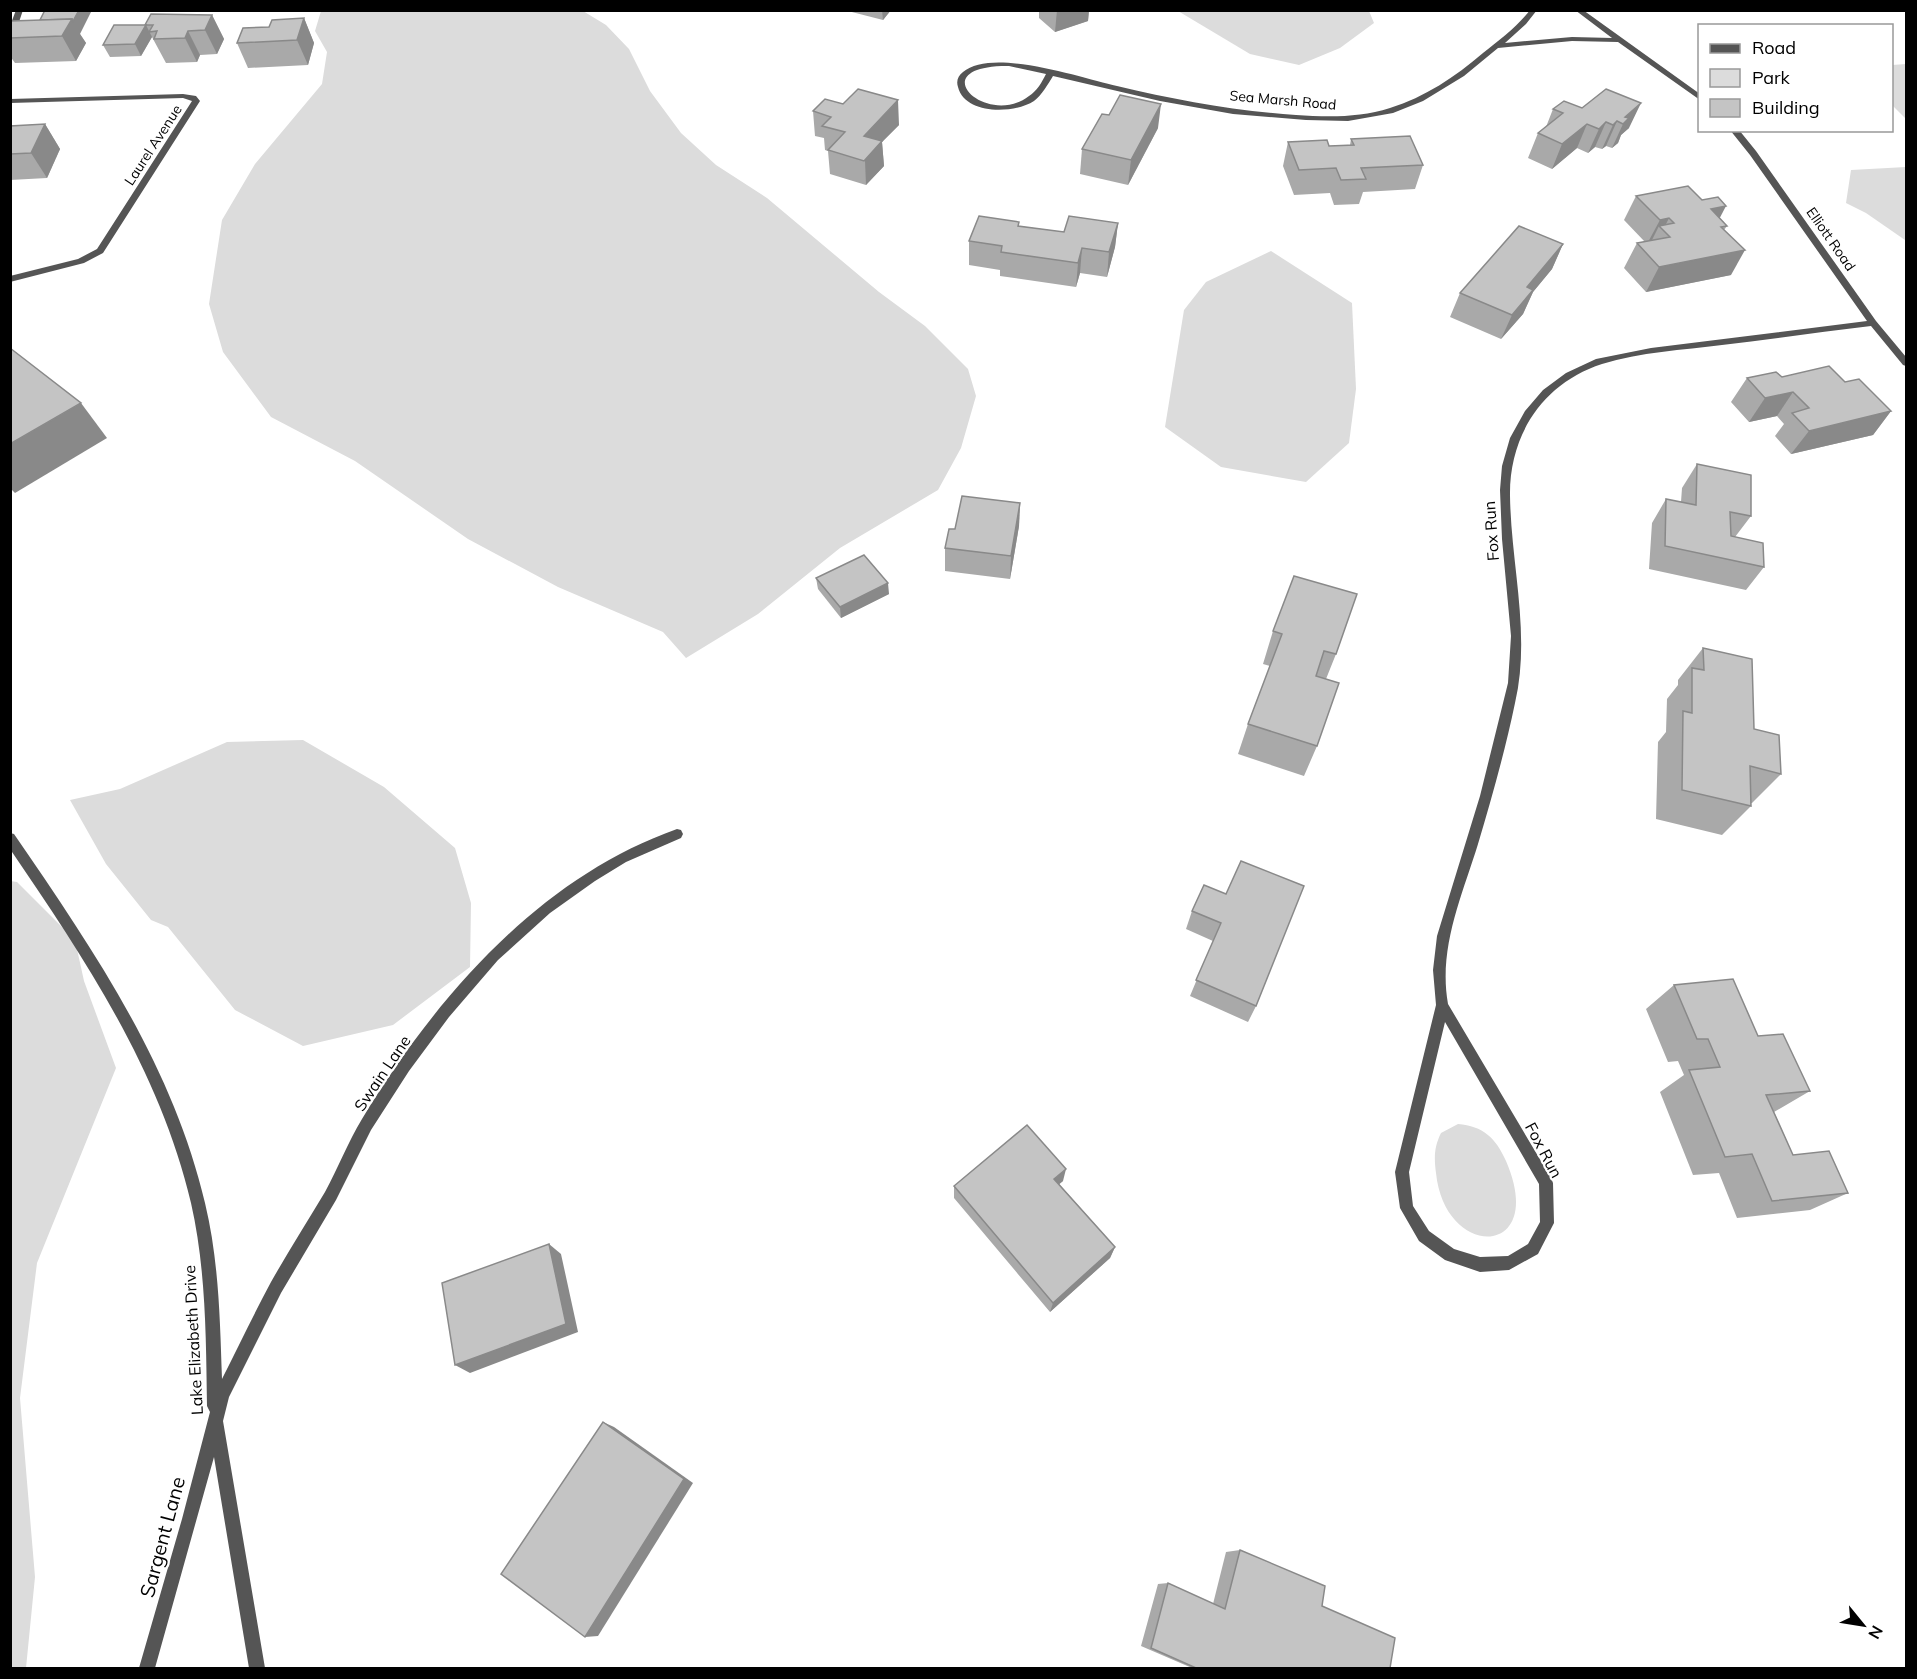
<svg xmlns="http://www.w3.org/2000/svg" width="1917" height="1679" font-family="Mulish,sans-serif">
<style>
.green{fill:#dcdcdc}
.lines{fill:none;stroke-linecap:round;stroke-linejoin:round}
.minor{fill:#555;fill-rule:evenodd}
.wall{fill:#a9a9a9}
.shaded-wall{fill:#898989}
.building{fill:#c4c4c4;stroke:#898989;stroke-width:1.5}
.labels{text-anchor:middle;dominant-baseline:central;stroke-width:4.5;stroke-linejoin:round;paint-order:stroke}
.far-street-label{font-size:14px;fill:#000;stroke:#fff}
.street-label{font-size:16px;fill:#000;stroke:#fff}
.near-street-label{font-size:20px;fill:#000;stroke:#fff}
</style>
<rect width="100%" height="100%" fill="#fff"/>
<g class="green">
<path d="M321 11H583L606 25 629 49 650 91 681 133 716 165 767 198 879 292 925 326 968 369 976 396 961 448 938 490 840 548 758 614 686 658 663 632 558 587 468 539 355 461 271 417 223 352 209 304 222 220 255 164 322 84 327 52 315 31Z"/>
<path d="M1178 11H1369L1374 23 1340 48 1299 65 1250 54Z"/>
<path d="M1906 64V119L1892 105V65Z"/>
<path d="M1906 167V245L1905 240 1866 213 1846 203 1851 170Z"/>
<path d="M1271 251 1352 303 1356 389 1349 443 1306 482 1221 467 1165 427 1184 310 1206 282Z"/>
<path d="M303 740 384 787 455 848 471 903 470 967 393 1025 303 1046 235 1010 168 927 151 920 106 864 70 800 120 789 227 742Z"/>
<path d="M10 881 17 882 75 940 84 981 116 1068 37 1263 20 1398 35 1577 26 1668H10Z"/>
<path d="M1458 1124C1483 1126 1496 1138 1506 1161 1548 1258 1445 1261 1436 1173 1434 1158 1434 1147 1441 1133Z"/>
</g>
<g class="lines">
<g class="minor">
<path d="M16 10H23L14 37 10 39V26Z"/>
<path d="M1530 10H1537L1526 24 1505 43 1572 37 1612 38 1575 10H1583L1700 94V100L1618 42 1572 41 1498 48 1464 76 1423 101 1393 113 1348 121 1306 120 1233 114 1160 101 1053 76C1048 84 1042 95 1034 101 1014 114 965 115 958 87 956 81 958 76 963 72 992 47 1082 78 1117 86 1176 100 1235 111 1296 115 1327 117 1359 118 1390 108 1425 97 1455 77 1483 53 1499 40 1517 27 1530 10ZM1009 66 1046 74C1042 82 1037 91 1029 96 986 129 920 65 1009 66Z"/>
<path d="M183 94 196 96 200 101 103 253 84 263 10 282V276L78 259 97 249 192 101 183 98 10 103V99Z"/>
<path d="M1730 130H1739L1756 151 1876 321 1906 357V366L1903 365 1871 326C1821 332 1772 339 1722 345 1683 350 1640 352 1602 364 1543 383 1509 435 1510 496 1511 566 1531 634 1515 703 1505 751 1492 797 1478 844 1462 896 1438 948 1448 1004L1551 1178 1553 1183 1554 1223 1538 1254 1509 1270 1480 1272 1445 1260 1419 1241 1400 1208 1395 1172 1436 1005 1433 970 1437 936 1480 796 1508 683 1511 636 1502 539 1500 490 1502 466 1510 438 1525 411 1543 390 1566 373 1596 359 1651 348 1867 321 1750 155ZM1445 1022 1539 1184 1540 1222 1528 1244 1508 1256 1480 1257 1454 1249 1429 1231 1413 1206 1409 1172Z"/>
<path d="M677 829 681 830 683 834 681 838 626 862 595 881 550 913 498 960 449 1017 409 1071 371 1130 336 1200 281 1293 229 1397 223 1421 265 1668H249L214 1457 155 1668H139L182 1519 210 1412 207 1406C206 1338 206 1269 191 1203 160 1071 85 959 10 849V833L14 834C93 949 173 1066 205 1203 219 1261 220 1321 222 1379 238 1347 254 1314 271 1282 288 1252 307 1222 325 1192 338 1168 348 1142 362 1119 436 997 539 878 677 829Z"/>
</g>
</g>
<g class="wall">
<path d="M844 10H891L883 20Z"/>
<path d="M1038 10H1089L1088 21 1055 32 1039 18V11Z"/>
<path d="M212 15 224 39 217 54 200 55 197 62 166 63 152 37 141 56 110 57 103 45 146 25Z"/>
<path d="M304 18 314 43 308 65 248 68 237 43 269 27Z"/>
<path d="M10 22 80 34 86 43 76 61 15 63 10 56Z"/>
<path d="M1606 89 1629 128 1621 135 1618 143 1612 148 1606 146 1602 149 1595 147 1588 153 1577 148 1552 169 1528 158 1538 133 1546 127 1553 109 1582 108Z"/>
<path d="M813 111 899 125 882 142 884 166 866 185 830 174 828 151 825 150 824 138 815 136Z"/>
<path d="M45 124 60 149 47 178 10 180V126Z"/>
<path d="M1158 128 1128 185 1080 174 1082 149Z"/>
<path d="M1351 139 1423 165 1415 189 1363 192 1359 204 1334 205 1330 193 1294 195 1283 166 1288 142 1329 146 1350 145Z"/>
<path d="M1636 196 1720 218 1727 226 1724 230 1731 275 1646 292 1624 268 1637 243 1645 242 1624 220Z"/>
<path d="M1019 222V226L1064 232 1118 223 1115 247 1107 277 1080 273 1076 287 1000 276V270L969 265V241Z"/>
<path d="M1563 244 1552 269 1533 292 1523 314 1501 339 1450 317 1460 293Z"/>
<path d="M1782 377 1845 382 1891 411 1873 435 1791 454 1775 436 1784 424 1777 416 1749 422 1731 402 1747 378Z"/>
<path d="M1697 464 1751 516 1735 537 1764 567 1746 590 1649 569 1652 523 1666 499 1681 502 1682 488Z"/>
<path d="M1020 503 1019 526 1010 579 945 571V548L955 529Z"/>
<path d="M816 578 889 594 841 618 818 589Z"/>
<path d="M1273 631 1336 654 1326 679 1317 746 1304 776 1238 754 1248 724 1270 666 1263 664Z"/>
<path d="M1703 648 1781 774 1752 803H1751V806L1722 835 1656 819 1658 742 1666 732 1667 699 1678 685V680Z"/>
<path d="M1204 885 1256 1006 1248 1022 1190 996 1213 941 1186 929 1192 911Z"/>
<path d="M1674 985 1758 1036 1810 1091 1774 1112 1793 1155 1848 1193 1810 1210 1737 1218 1719 1173 1693 1175 1660 1092 1684 1075 1678 1061 1668 1062 1646 1009Z"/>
<path d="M1063 1181 1059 1184 1115 1247 1110 1258 1050 1312 954 1198V1186Z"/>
<path d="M1240 1550 1322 1606 1390 1668H1192L1141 1646 1158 1584 1168 1583 1213 1604 1226 1552Z"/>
</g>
<g class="shaded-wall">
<path d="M79 10H92L80 34 86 43 76 61 62 36 72 19Z"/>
<path d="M882 10H891L883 20Z"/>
<path d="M1057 10H1089L1088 21 1055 32Z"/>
<path d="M212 15 224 39 217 54 205 30Z"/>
<path d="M304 18 314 43 308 65 297 40Z"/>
<path d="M146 25 152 37 141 56 135 44Z"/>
<path d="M188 31 200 55 197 62 185 38Z"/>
<path d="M898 100 899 125 882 142 884 166 866 185 864 136Z"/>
<path d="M1641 103 1629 128 1621 135 1618 143 1612 148 1623 124 1625 117Z"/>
<path d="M1161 104 1158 128 1128 185 1131 160Z"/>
<path d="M1617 121 1606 146 1602 149 1613 125Z"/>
<path d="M1606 122 1595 147 1588 153 1599 129Z"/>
<path d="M45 124 60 149 47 178 31 153Z"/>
<path d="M1587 124 1577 148 1552 169 1562 144Z"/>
<path d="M1726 206 1713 231 1711 209Z"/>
<path d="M1669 218 1663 230 1659 226 1650 244H1647L1660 220Z"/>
<path d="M1118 223 1115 247 1107 277 1109 252Z"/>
<path d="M1563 244 1552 269 1533 292 1523 314 1501 339 1512 315 1527 287Z"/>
<path d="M1082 248 1080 273 1076 287 1078 263Z"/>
<path d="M1745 250 1731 275 1646 292 1659 267Z"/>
<path d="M1793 392 1777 416 1749 422 1765 398Z"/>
<path d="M81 403 107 438 15 493 10 488V444Z"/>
<path d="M1891 411 1873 435 1791 454 1809 431Z"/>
<path d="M1020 503 1019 526 1010 579 1011 556Z"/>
<path d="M888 583 889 594 841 618 840 607Z"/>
<path d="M1066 1169 1063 1181 1051 1191 1054 1179Z"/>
<path d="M549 1244 561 1254 578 1332 470 1373 455 1365Z"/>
<path d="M1115 1247 1110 1258 1050 1312 1053 1303Z"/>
<path d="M603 1422 614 1427 693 1483 598 1636 585 1637Z"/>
</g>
<g class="building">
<path d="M45 10H79L73 21 72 19 40 20Z"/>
<path d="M151 14 212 15 205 30 188 31 185 38 154 39 157 31 149 32 153 25H145Z"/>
<path d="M304 18 297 40 237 43 243 28 269 27 272 20Z"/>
<path d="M72 19 62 36 10 38 11 21Z"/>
<path d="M114 25H146L135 44 103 45Z"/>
<path d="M858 89 898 100 864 136 882 141 864 161 828 150 845 132 822 126 831 117 813 111 825 99 843 104Z"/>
<path d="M1606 89 1641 103 1625 117 1629 118 1623 124 1617 121 1613 125 1606 122 1599 129 1587 124 1562 144 1538 133 1563 113 1553 109 1564 101 1582 108Z"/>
<path d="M1120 95 1161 104 1131 160 1082 149 1102 114 1109 115Z"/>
<path d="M45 124 31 153 10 154V126Z"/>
<path d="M1410 136 1423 165 1361 168 1366 179 1341 180 1336 168 1299 170 1288 142 1327 140 1329 146 1354 145 1351 139Z"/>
<path d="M1688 186 1702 200 1718 197 1726 206 1711 209 1727 226 1721 227 1745 250 1659 267 1637 243 1670 237 1659 226 1674 223 1669 218 1660 220 1636 196Z"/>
<path d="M979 216 1019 222 1018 226 1064 232 1069 216 1118 223 1109 252 1082 248 1078 263 1001 252 1002 246 969 241Z"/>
<path d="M1519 226 1563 244 1527 287 1533 290 1512 315 1460 293Z"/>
<path d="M10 348 81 403 10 444Z"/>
<path d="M1829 366 1845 382 1859 379 1891 411 1809 431 1792 413 1809 408 1793 392 1765 398 1747 378 1776 372 1782 377Z"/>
<path d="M1697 464 1751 475V516L1730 512 1731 536 1763 543 1764 567 1665 546 1666 499 1696 505Z"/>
<path d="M962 496 1020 503 1011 556 945 548 949 529H955Z"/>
<path d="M864 555 888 583 840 607 816 578Z"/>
<path d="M1294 576 1357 594 1336 654 1324 651 1316 676 1339 683 1317 746 1248 724 1282 634 1273 631Z"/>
<path d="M1703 648 1752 659 1754 729 1779 735 1781 774 1750 766 1751 806 1682 790 1683 711 1692 713V668L1704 670Z"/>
<path d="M1241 861 1304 886 1256 1006 1196 980 1221 923 1192 911 1204 885 1226 894Z"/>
<path d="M1733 979 1758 1036 1783 1034 1810 1091 1766 1095 1793 1155 1829 1151 1848 1193 1772 1201 1752 1154 1725 1157 1689 1070 1720 1067 1708 1039H1697L1674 985Z"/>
<path d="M1027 1125 1066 1169 1054 1179 1115 1247 1053 1303 954 1186Z"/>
<path d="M549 1244 566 1324 455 1365 442 1283Z"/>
<path d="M603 1422 684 1479 585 1637 501 1574Z"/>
<path d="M1240 1550 1325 1586 1322 1606 1395 1638 1390 1668H1196L1151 1648 1168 1583 1225 1609Z"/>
</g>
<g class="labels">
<g class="far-street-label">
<text transform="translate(1283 100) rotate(5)">Sea Marsh Road</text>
<text transform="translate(153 145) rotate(-57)">Laurel Avenue</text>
<text transform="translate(1831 239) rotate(55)">Elliott Road</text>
</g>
<g class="street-label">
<text transform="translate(1491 531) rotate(-94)">Fox Run</text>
<text transform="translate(382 1073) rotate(-56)">Swain Lane</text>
<text transform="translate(1544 1150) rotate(62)">Fox Run</text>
<text transform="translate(193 1340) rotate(-93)">Lake Elizabeth Drive</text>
</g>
<g class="near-street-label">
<text transform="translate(162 1537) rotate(-75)">Sargent Lane</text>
</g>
</g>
<rect width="1917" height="1679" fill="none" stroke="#000000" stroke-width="24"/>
<rect x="1698" y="24" width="195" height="108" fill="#ffffff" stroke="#999999" stroke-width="1.5"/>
<rect x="1710" y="44" width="30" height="9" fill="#555555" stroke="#999999" stroke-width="1.5"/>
<text x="1752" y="54" font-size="18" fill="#000000">Road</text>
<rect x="1710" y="69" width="30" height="18" fill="#dcdcdc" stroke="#999999" stroke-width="1.5"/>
<text x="1752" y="84" font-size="18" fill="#000000">Park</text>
<rect x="1710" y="99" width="30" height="18" fill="#c4c4c4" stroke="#999999" stroke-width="1.5"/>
<text x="1752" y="114" font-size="18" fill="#000000">Building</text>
<g transform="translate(1863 1625) rotate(120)" stroke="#ffffff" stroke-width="4.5" paint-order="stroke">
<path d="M0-4.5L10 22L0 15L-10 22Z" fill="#000000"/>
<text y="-9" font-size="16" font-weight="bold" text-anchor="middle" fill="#000000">N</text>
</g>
</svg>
